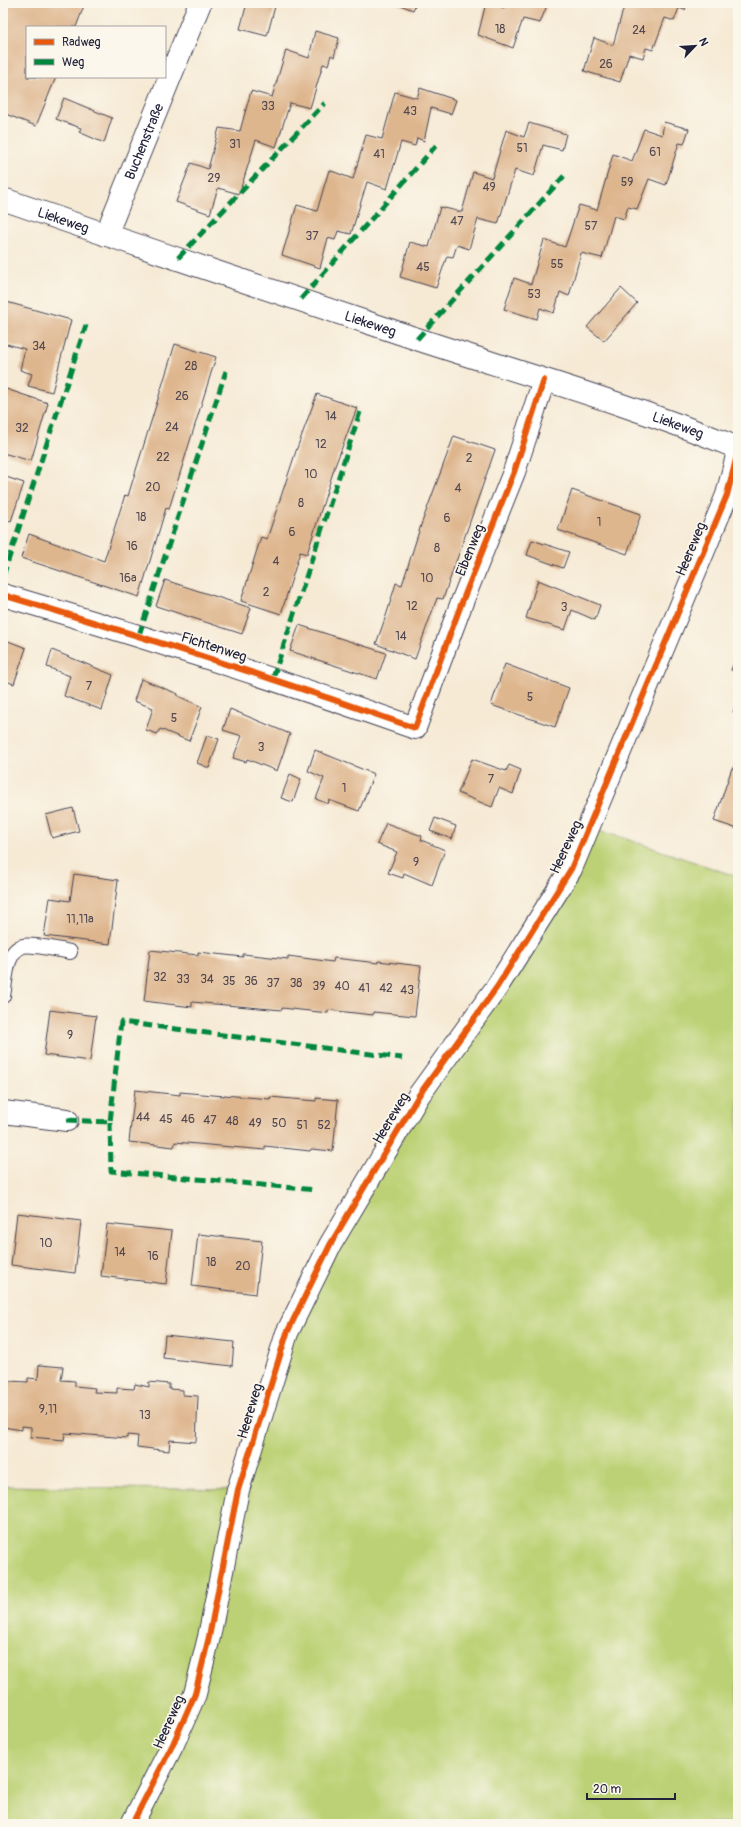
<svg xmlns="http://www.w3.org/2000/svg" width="741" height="1827" font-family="Pangolin,sans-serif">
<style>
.green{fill:#bcd175;stroke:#6f7a58}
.building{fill:#deb68e}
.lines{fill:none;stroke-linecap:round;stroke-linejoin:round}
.service-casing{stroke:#424052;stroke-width:16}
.minor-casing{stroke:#424052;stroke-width:24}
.service{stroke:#fff;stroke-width:14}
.minor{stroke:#fff;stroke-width:22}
.quiet{stroke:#00873e;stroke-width:5;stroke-dasharray:10 5;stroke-linecap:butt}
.cycleway-casing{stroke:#fbf7ec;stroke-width:8}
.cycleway{stroke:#e8590c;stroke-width:6}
.labels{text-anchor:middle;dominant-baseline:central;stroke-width:3.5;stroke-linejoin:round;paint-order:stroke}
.number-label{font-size:12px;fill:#514750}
.street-label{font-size:14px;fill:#22223b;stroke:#fbf7ec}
</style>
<rect width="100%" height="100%" fill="#fbf7ec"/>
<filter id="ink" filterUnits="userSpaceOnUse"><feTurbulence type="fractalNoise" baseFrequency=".025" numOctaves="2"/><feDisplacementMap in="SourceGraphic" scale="8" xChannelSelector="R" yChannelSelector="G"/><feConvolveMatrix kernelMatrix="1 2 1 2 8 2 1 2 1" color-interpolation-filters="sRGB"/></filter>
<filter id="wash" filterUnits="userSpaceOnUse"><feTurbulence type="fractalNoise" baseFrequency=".012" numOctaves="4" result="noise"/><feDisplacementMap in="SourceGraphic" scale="16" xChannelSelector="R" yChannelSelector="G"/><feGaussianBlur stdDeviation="0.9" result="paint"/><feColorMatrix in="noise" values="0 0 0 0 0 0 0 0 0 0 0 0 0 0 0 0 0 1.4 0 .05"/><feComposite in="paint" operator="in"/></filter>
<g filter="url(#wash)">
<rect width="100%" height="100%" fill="#f6ead5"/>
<path class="green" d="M588 828 621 837 738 877V1824H3V1486L238 1490 287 1333Z"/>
<g id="blocks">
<g class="building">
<path d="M3 3H85L76 27H27V77H56L36 126 3 113Z"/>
<path d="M247 3H276L267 36 240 29Z"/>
<path d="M395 3H416L413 10Z"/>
<path d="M486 3 504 8 505 3H548L540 23 523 19 513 48 478 35Z"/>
<path d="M625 3H687L685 10 679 8 674 21 665 18 653 50 646 48 643 58 629 54 620 82 584 71 594 38 613 45Z"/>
<path d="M315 31 339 38 334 57 331 55 328 65 323 64 310 108 290 103 276 147 256 140 239 194 218 188 210 214 176 202 191 163 208 169 219 128 240 131 251 91 272 97 286 50 309 58Z"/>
<path d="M420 88 456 100 451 114 431 108 424 141 417 138 415 146 401 142 387 189 367 182 351 234 338 231 335 240 328 238 320 268 282 255 297 205 317 211 329 170 353 179 366 135 382 139 395 92 417 98Z"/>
<path d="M64 98 112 118 104 143 79 132 81 128 56 119Z"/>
<path d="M664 122 689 129 684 144 679 143 666 185 649 179 637 209 628 207 624 219 614 216 602 258 581 253 569 296 560 292 554 313 540 308 537 319 504 309 514 278 531 284 544 240 565 247 579 205 597 210 613 154 632 161 644 129 662 135Z"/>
<path d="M529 123 566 134 562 150 543 145 534 176 515 170 498 224 478 219 469 249 457 245 453 257 447 256 436 288 400 277 410 242 429 247 440 207 462 212 473 172 492 178 506 130 524 137Z"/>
<path d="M621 288 637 303 604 341 587 327Z"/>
<path d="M3 301 71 320 52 392 28 386 32 374 20 370 25 349 3 343Z"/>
<path d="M175 344 216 357 169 509 166 508 139 597 21 558 29 534 104 561 125 495 128 496Z"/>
<path d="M3 388 48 403 31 461 3 453Z"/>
<path d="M317 394 357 408 335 466 307 554 300 552 281 614 241 601 261 537 267 539 296 451Z"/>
<path d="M454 436 495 450 443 599 437 598 415 659 376 644 387 613 396 583 402 585 421 525Z"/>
<path d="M3 476 24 483 11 521 3 519Z"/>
<path d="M572 490 641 514 627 554 558 530Z"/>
<path d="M532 540 569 552 563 568 527 555Z"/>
<path d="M165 580 251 608 242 634 156 606Z"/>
<path d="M538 580 600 605 595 620 572 610 565 630 526 618Z"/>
<path d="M299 625 386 653 377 679 290 651Z"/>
<path d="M3 639 26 648 14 684 3 680Z"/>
<path d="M52 650 113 675 102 710 64 696 70 676 47 667Z"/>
<path d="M738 652V672L731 670Z"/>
<path d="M505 664 569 688 555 727 491 705Z"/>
<path d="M141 679 178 694V696L202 707 189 741 160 729 157 734 146 730 153 708 134 701Z"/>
<path d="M738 700V714L733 712Z"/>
<path d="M230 709 290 734 277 771 247 759 246 762 233 758 242 736 223 730Z"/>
<path d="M207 735 219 739 209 768 197 763Z"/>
<path d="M315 750 374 774 359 811 329 800 328 804 316 799 324 778 308 771Z"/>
<path d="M472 759 506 771 509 765 521 770 513 794 499 788 492 807 458 793Z"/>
<path d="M732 768 738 770V829L714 821Z"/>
<path d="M290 774 301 779 293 802 281 798Z"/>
<path d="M73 808 79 831 52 838 46 815Z"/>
<path d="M435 818 456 826 452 839 430 831Z"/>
<path d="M386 823 422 836 421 840 445 850 432 885 404 873 403 878 388 873 397 852 377 844Z"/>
<path d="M74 874 118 880 110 944 44 936 50 898 70 901Z"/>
<path d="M150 950 198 955V952L243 957V954L288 959V956L333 962 334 958 378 963V961L421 966 415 1016 373 1012V1015L328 1010V1013L282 1008V1010L192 1002V1007L144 1001Z"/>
<path d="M50 1010 96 1016 90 1061 44 1055Z"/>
<path d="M135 1090 180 1095V1092L224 1096V1095L270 1099V1097L316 1101V1098L338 1100 333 1151 311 1149 310 1151 265 1146V1150L175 1142 174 1147 129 1142Z"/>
<path d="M17 1213 81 1221 75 1273 11 1265Z"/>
<path d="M107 1224 172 1231 166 1284 101 1276Z"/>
<path d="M198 1234 262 1241 256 1294 192 1286Z"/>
<path d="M165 1335 234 1342 232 1366 163 1358Z"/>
<path d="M39 1365 63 1367 61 1380 75 1381V1386L95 1388 94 1392 117 1393V1388L134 1389 135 1384 149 1387V1382L169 1384V1389L183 1390V1395L198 1396 196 1442 170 1440 169 1451 137 1447 138 1436 127 1435V1438L65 1433 64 1440 31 1437V1427L22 1426V1430L3 1427V1385H9V1381L28 1382V1378L38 1379Z"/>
</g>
</g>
</g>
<g filter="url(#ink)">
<use href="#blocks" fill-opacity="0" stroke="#424052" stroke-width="1"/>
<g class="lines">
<g class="service-casing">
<path id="service" d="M3 996C6 981 5 951 23 946 31 944 61 950 70 952"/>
</g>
<g class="minor-casing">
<g id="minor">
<path id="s1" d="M3 199C140 247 279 293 417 339 524 374 633 405 738 448"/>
<path id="s2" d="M106 235 200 3"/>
<path d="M3 595C142 636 279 680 415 728L462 602 514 472 544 380"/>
<path d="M3 1112 67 1120"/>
<path d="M132 1824 173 1744 195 1694 209 1637 238 1490 287 1333 330 1245 419 1095 497 987 571 869 727 495 738 452"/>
</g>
</g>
<use href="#service" class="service"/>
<use href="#minor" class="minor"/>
<g class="quiet">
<path d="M736 3 738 4"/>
<path d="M178 258 325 103"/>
<path d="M301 299 439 142"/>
<path d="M417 339 564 176"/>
<path d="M3 576 86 325"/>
<path d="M139 635 226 371"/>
<path d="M273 678 360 412"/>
<path d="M67 1120 110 1122 121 1022 402 1058"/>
<path d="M110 1122 111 1171 316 1190"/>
</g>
<g class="cycleway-casing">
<g id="cycleway">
<path d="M3 595C142 636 279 680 415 728L462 602 514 472 544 380"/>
<path d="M132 1824 173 1744 195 1694 209 1637 238 1490 287 1333 330 1245 419 1095 497 987 571 869 727 495 738 452"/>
</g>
</g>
<use href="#cycleway" class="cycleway"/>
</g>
</g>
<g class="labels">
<g class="number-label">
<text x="500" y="29">18</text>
<text x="639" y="30">24</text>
<text x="606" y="64">26</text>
<text x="268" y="106">33</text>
<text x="410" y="111">43</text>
<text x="235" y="144">31</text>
<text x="522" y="148">51</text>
<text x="655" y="152">61</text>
<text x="379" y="154">41</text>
<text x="214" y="178">29</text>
<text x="627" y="182">59</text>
<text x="489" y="187">49</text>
<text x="457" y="221">47</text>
<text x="591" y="226">57</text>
<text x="312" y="236">37</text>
<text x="557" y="264">55</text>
<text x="423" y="267">45</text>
<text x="534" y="294">53</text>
<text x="39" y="346">34</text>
<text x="191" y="366">28</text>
<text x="182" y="396">26</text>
<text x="331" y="416">14</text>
<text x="172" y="427">24</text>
<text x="22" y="428">32</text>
<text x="321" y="444">12</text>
<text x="163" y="457">22</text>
<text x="469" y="458">2</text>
<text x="311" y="474">10</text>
<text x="153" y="487">20</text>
<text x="458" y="488">4</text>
<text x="301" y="503">8</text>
<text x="141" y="517">18</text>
<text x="447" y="518">6</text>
<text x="599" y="522">1</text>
<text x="292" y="532">6</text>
<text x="132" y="546">16</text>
<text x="437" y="548">8</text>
<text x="276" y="561">4</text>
<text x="128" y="578">16a</text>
<text x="427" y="578">10</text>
<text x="266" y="592">2</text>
<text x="412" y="606">12</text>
<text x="564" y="607">3</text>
<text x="401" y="636">14</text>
<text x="89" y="686">7</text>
<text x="530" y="697">5</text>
<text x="174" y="718">5</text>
<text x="261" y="747">3</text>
<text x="491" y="779">7</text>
<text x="344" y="788">1</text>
<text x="416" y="862">9</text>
<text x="80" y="919">11,11a</text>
<text x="160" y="977">32</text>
<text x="183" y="979">33</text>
<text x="207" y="979">34</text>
<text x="229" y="981">35</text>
<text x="251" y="981">36</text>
<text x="273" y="983">37</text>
<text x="296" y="983">38</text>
<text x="319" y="986">39</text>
<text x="342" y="986">40</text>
<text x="364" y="988">41</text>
<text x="386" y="988">42</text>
<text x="407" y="990">43</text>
<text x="70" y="1035">9</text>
<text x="143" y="1117">44</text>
<text x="166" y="1119">45</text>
<text x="188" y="1119">46</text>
<text x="210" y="1120">47</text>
<text x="232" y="1121">48</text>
<text x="255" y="1123">49</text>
<text x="279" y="1123">50</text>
<text x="302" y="1125">51</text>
<text x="324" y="1125">52</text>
<text x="46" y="1243">10</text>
<text x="120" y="1252">14</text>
<text x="153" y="1256">16</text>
<text x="211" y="1262">18</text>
<text x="243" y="1266">20</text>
<text x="48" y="1409">9,11</text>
<text x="145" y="1415">13</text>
</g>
<g class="street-label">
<text stroke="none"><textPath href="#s2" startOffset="101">Buchenstraße</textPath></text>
<text stroke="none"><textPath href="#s1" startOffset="64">Liekeweg</textPath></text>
<text stroke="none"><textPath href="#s1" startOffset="388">Liekeweg</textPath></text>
<text stroke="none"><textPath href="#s1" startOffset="712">Liekeweg</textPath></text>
<text transform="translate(691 549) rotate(-67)">Heereweg</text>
<text transform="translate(470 550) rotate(-68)">Eibenweg</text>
<text transform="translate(214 647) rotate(18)">Fichtenweg</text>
<text transform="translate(566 847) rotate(-65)">Heereweg</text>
<text transform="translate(391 1118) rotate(-59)">Heereweg</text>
<text transform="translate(250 1411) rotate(-73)">Heereweg</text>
<text transform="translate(169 1722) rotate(-66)">Heereweg</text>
</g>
</g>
<rect width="741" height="1827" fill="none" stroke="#fbf7ec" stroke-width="16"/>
<rect x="26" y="26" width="140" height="52" fill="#fbf7ec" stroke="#a4a2a5"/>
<rect x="34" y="39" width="20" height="6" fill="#e8590c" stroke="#a4a2a5"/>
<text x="62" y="46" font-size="12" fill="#22223b">Radweg</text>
<rect x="34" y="59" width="20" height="6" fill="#00873e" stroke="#a4a2a5"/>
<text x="62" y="66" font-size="12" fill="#22223b">Weg</text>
<g transform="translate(695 46) rotate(65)" stroke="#fbf7ec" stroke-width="3" paint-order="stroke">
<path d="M0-3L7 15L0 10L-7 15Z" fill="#22223b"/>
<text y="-6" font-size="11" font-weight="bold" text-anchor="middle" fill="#22223b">N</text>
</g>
<path d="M587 1793v6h88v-6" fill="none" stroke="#22223b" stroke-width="2"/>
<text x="593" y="1793" font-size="12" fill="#22223b" stroke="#fbf7ec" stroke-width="3" paint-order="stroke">20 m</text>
</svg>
